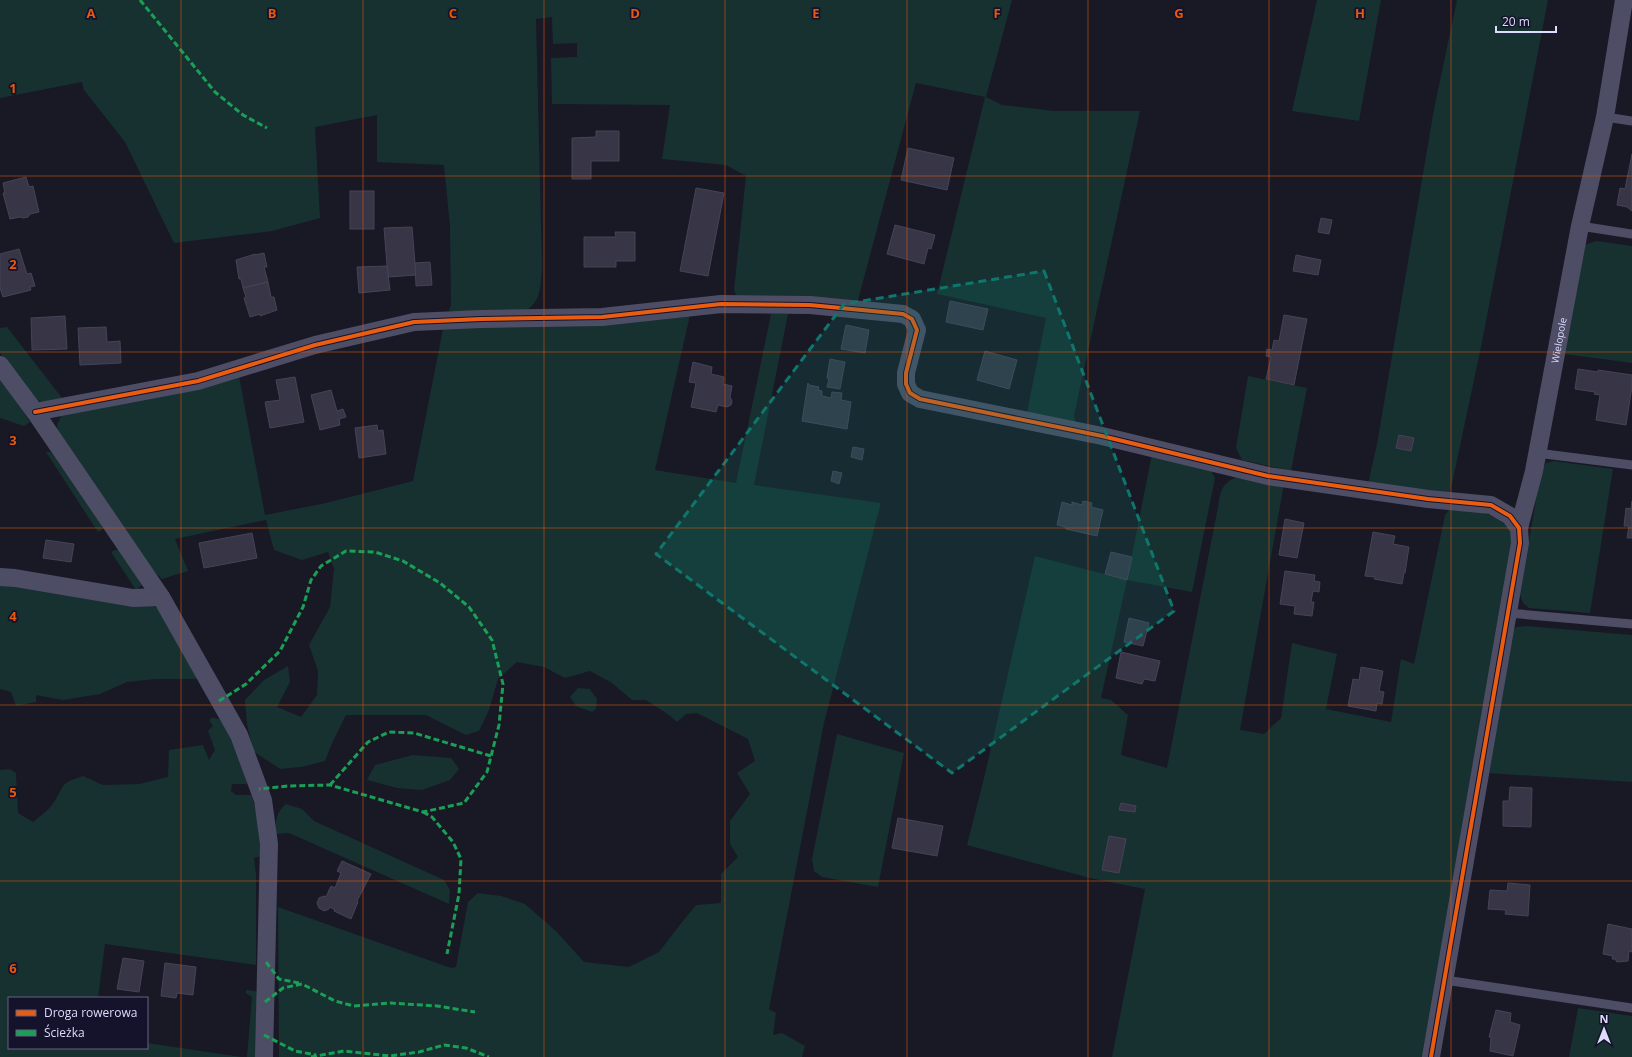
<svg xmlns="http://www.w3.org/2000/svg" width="1632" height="1057" font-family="'Open Sans',sans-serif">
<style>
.green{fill:#163130}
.building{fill:#383646;stroke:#454358}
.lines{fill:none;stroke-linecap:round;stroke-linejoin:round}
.lane{stroke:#4d4d65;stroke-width:9}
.street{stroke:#4d4d65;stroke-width:18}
.quiet{stroke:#1a9f57;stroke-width:3;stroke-dasharray:6 3;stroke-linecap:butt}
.cycleway-casing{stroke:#15122b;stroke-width:6}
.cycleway{stroke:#e95d12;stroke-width:4}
.marked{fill:#0f766e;fill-opacity:0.2;stroke:#0f766e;stroke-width:3;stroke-dasharray:8 5;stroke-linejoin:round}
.grid{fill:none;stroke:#e8590c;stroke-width:1;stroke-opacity:0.55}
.labels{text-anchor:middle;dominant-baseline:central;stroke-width:3.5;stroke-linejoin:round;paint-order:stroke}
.street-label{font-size:10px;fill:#dedcfe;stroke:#15122b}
.grid-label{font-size:13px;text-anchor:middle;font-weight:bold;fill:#e8590c;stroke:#15122b;stroke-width:3.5;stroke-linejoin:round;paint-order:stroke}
</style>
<rect width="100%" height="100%" fill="#191825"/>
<g class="green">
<path d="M0 0H1012L986 97 1002 105 1055 111H1140L1074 416 1076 423 1026 417 1046 318 937 294 985 97 916 83 857 304 737 297 734 290 746 176 726 165 662 159 670 105 552 104 551 58 577 57V43L553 44 552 17 536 19 542 266C540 290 542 307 515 315L449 311 451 305 450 227 444 165 377 162V115L315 127 320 218 272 231 174 243 125 142 84 90 82 82 0 98Z"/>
<path d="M1317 0H1381L1359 121 1292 111Z"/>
<path d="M1457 0H1548L1481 347 1450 493 1368 484 1377 444 1434 109Z"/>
<path d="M1596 241 1632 246V363L1564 354 1585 245Z"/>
<path d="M771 314H788L754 485 881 503 824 723 769 1009 776 1013 773 1035 782 1033 805 1046 802 1057H279L278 907 451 968 456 967 468 902 478 893 501 896 525 904 557 932 584 962 629 967 659 952 682 922 696 905 721 903V874L738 857 730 844V821L750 794 737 773 755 761 748 739 697 713 686 714 677 722 669 715 646 700H632L612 683 590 671 565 678 544 667 517 662 498 679 489 710 479 731 466 735 426 715H346L333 741 325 761 301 767 280 769 253 751 247 724 245 700 264 680 288 666 290 682 277 707 301 717 317 695 318 671 309 645 330 607 334 569 328 552 302 560 274 550 266 520 175 539 188 571 162 579 152 570 58 432 57 425 61 416 239 376 265 515 326 503 413 481 444 324 690 315 655 470 736 483Z"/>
<path d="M7 327 62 398 42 402 35 400 0 353V328Z"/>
<path d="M1248 376 1307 388 1291 471 1242 460 1236 448Z"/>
<path d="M0 377 30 422 24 426 0 418Z"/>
<path d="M46 452H50L53 455 102 526V530L98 532Z"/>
<path d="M1152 454 1211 471 1215 478 1192 592 1127 580 1101 698 1111 700 1128 715 1121 755 1167 768 1218 507C1219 501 1220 491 1224 486 1238 468 1266 480 1284 484L1240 730 1264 734 1281 718 1292 643 1337 654 1326 709 1391 722 1401 659 1414 664 1445 515 1449 510C1466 506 1504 514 1511 533 1512 537 1512 544 1513 548L1426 1057H1112L1145 889 1090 878 967 845 985 774 1035 556 1127 580Z"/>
<path d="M1554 461 1613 469 1590 613 1529 608 1523 603 1520 594 1541 470 1546 463Z"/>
<path d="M115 550H120L140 581 142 585 136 590 111 552Z"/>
<path d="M0 581 150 605 157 608 196 673 197 679H156L127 682 100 694 63 700 36 695V702L16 706 11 692 0 689Z"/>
<path d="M1526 626 1632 635V782L1488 773 1512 632 1516 627Z"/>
<path d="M578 688 590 689 597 699 596 709 592 712 576 706 570 697Z"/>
<path d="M213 717C213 718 219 719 219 719 228 725 245 772 247 784H232L231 791 236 795H252L259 828 261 856 254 858 256 875V965L105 944 98 998H9V1048H147V1043L242 1057H0V770L10 769 16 773 18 813 33 822C40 816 49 810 54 802 66 783 59 784 83 776L103 785 139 784 168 777 169 750 203 745 209 760 215 750 208 731 213 726 209 720Z"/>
<path d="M837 734 904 753 878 887 822 877 814 871 812 859Z"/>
<path d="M413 755 451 758 459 769 450 780 422 790 397 788 367 780 375 765Z"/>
<path d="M286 804 302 809 314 821 444 880 450 890 449 904 289 833 276 834C275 822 276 812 286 804Z"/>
<path d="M246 990 255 991 259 995 257 1057H247L252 997 246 993Z"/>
<path d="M1578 1008 1632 1016V1057H1569Z"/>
</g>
<g class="building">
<path d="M596 131H619V161H591V179H572V138L596 137Z"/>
<path d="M908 148 954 158 947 190 901 180Z"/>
<path d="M1632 154V211L1627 207 1617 205 1620 188 1625 189Z"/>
<path d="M26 177 29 187 33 186 39 212 30 214 28 217 23 218 20 217 10 219 3 193H5L3 183Z"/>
<path d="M696 188 724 193 708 276 680 271Z"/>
<rect x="350" y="191" width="24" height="38"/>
<path d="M1321 218 1332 220 1329 234 1318 232Z"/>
<path d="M895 225 935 235 931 249 928 248 924 264 887 254Z"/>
<path d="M412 227 416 275 388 277 384 228Z"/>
<path d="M615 232H635V261H616V267H584V237H616Z"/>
<path d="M19 249 27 274 31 273 35 286 30 287 31 290 3 297 0 288V254Z"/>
<path d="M264 253 267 267H264L268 282 243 288 241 279H239L236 260 255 254V255Z"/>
<path d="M1296 255 1321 260 1318 275 1293 271Z"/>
<path d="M430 262 432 285 416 286 415 263Z"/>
<path d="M387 266 390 290 359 293 357 267Z"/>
<path d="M268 282 271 297H274L277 310 260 316V314L250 317 244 298 246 297 243 288Z"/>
<path d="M950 301 988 309 983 330 946 322Z"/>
<path d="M1284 315 1307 319 1294 385 1266 379 1271 357 1266 356 1267 349 1272 350 1274 340 1279 341Z"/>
<path d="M65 316 67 349 32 350 31 318Z"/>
<path d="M846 325 869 330 865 353 841 349Z"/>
<path d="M106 327 107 342 120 341 121 363 80 365 78 328Z"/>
<path d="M985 351 1017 360 1009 389 977 380Z"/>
<path d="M830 359 845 362 840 389 827 387 829 379 827 378Z"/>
<path d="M693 362 712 367 711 374 724 377 723 384 732 386 730 397 732 401 731 405 727 407 718 405 716 412 691 407 696 383 689 382Z"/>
<path d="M1578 369 1598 372V370L1632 375V386L1626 425 1596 420 1600 395 1594 394 1595 392 1575 389Z"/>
<path d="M295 377 304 422 270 428 265 402 280 400 276 380Z"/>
<path d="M808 383 809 385 819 387 818 390 822 391V396L831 398 832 392 842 393 841 400 851 402 847 429 802 421Z"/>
<path d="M331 390 337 411 343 409 346 417 339 419 340 425 320 430 311 395Z"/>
<path d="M377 425 378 431 383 430 386 454 359 458 355 428Z"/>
<path d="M1399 435 1414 438 1411 451 1396 448Z"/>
<path d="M853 447 864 449 862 460 851 457Z"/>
<path d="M833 471 842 473 839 484 831 481Z"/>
<path d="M1083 501 1092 503 1091 507 1103 510 1097 536 1066 529V527L1057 525 1062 502 1072 505V502L1082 505Z"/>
<path d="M1632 501V538H1627L1629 526H1624L1626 508 1631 509Z"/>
<path d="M1285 519 1304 523 1297 558 1279 555Z"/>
<path d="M1373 532 1395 536 1393 544 1409 547 1405 573H1404L1402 584 1374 579 1375 577 1365 576Z"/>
<path d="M252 533 257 558 204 568 199 543Z"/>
<path d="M46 540 74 544 71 562 43 558Z"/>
<path d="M1111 552 1132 557 1127 580 1105 574Z"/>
<path d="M1285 571 1315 575 1314 581 1320 582 1319 592 1313 591 1311 602H1314L1312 616 1294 614 1295 606 1280 604Z"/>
<path d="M1129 618 1149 623 1143 646 1124 642Z"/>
<path d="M1121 652 1160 661 1155 681 1144 679 1142 684 1116 678Z"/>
<path d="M1361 667 1383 671 1379 691 1384 692 1382 704 1377 703 1376 711 1348 706 1353 679 1359 680Z"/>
<path d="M1510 787 1532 788 1531 827 1503 826V801H1509Z"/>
<path d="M1121 803 1136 806 1135 812 1119 810Z"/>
<path d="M898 818 943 826 937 856 892 848Z"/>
<path d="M1109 836 1126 839 1119 873 1102 870Z"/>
<path d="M342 861 371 874 357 901 358 902 351 919 334 911 335 910 330 907 329 909 324 911 319 908 317 903 319 898 324 896 326 897 331 886 335 888 341 873 337 871Z"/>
<path d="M1508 883 1530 885 1528 916 1505 914 1506 910 1488 909 1490 890 1507 891Z"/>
<path d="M1608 924 1632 929V952L1629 951 1628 961 1617 962 1615 959H1612L1613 956 1603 954Z"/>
<path d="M123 958 144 961 139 992 117 989Z"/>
<path d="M165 963 196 967 193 995 177 993 176 998 161 996Z"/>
<path d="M1496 1010 1511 1013 1510 1022 1520 1025 1513 1056 1490 1051 1491 1037H1489Z"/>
</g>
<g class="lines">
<g class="lane">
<path d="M1605 117 1632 121"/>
<path d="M1580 226 1632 234"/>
<path d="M1537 453 1632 465"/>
<path d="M1508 613 1632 624"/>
<path d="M1445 980 1632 1008"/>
</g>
<g class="street">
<path d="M0 365 35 412 161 597 239 735 263 800 269 844 264 1057"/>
<path d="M35 412 198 381 315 345 414 322 481 319 602 317 721 304 810 305 903 314 912 319 917 330 906 373V384L910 393 920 399 1102 436 1268 476 1428 499 1491 505 1510 516 1519 528 1520 543 1431 1057"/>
<path id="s1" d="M1519 528 1534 471 1580 226 1605 117 1624 0"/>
<path d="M0 577 15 578 133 598 161 597"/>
</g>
<g class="quiet">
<path d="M140 0 215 92 243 115 267 128"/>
<path d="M219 701 246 684 280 651 303 607 311 580 321 566 346 551 375 552 403 561 440 583 469 607 492 640 503 684 499 725 487 772 464 803 423 812 330 785 288 786 259 789"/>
<path d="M330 785 368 742 389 732 414 733 491 756"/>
<path d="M423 812 432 817 453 842 461 859 459 894 447 954"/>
<path d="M266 962 279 979 299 983"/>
<path d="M265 1002 283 988 302 984 335 1001 354 1006 390 1003 437 1006 475 1012"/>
<path d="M264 1035 295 1051 316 1055"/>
<path d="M311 1057 344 1051 390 1056 419 1052 444 1045 466 1048 489 1057"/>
</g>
<g class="cycleway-casing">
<path id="cycleway" d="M35 412 198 381 315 345 414 322 481 319 602 317 721 304 810 305 903 314 912 319 917 330 906 373V384L910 393 920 399 1102 436 1268 476 1428 499 1491 505 1510 516 1519 528 1520 543 1431 1057"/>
</g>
<use href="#cycleway" class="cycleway"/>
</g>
<path class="marked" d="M1044 271 1174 611 952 773 656 554 844 304Z"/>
<path class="grid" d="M181 0V1057M363 0V1057M544 0V1057M725 0V1057M907 0V1057M1088 0V1057M1269 0V1057M1451 0V1057M0 176H1632M0 352H1632M0 528H1632M0 705H1632M0 881H1632"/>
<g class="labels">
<g class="street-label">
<text stroke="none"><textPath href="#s1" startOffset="192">Wielopole</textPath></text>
</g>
</g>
<g class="grid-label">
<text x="91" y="18">A</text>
<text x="272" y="18">B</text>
<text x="453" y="18">C</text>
<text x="635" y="18">D</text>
<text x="816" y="18">E</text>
<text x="997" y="18">F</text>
<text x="1179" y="18">G</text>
<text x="1360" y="18">H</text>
<text x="13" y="93">1</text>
<text x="13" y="269">2</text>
<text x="13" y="445">3</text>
<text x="13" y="621">4</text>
<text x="13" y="797">5</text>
<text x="13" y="973">6</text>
</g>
<rect x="8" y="997" width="140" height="52" fill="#15122b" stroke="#65637f"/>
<rect x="16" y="1010" width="20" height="6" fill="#e95d12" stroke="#65637f"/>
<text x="44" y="1017" font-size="12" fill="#dedcfe">Droga rowerowa</text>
<rect x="16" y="1030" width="20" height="6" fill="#1a9f57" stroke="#65637f"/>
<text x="44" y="1037" font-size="12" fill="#dedcfe">Ścieżka</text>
<g transform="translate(1604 1029)" stroke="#15122b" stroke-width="3" paint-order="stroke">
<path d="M0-3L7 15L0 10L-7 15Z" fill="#dedcfe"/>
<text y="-6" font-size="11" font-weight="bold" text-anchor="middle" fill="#dedcfe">N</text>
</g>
<path d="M1496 26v6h60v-6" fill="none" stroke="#dedcfe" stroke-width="2"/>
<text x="1502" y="26" font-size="12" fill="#dedcfe" stroke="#15122b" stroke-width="3" paint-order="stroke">20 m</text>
</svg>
